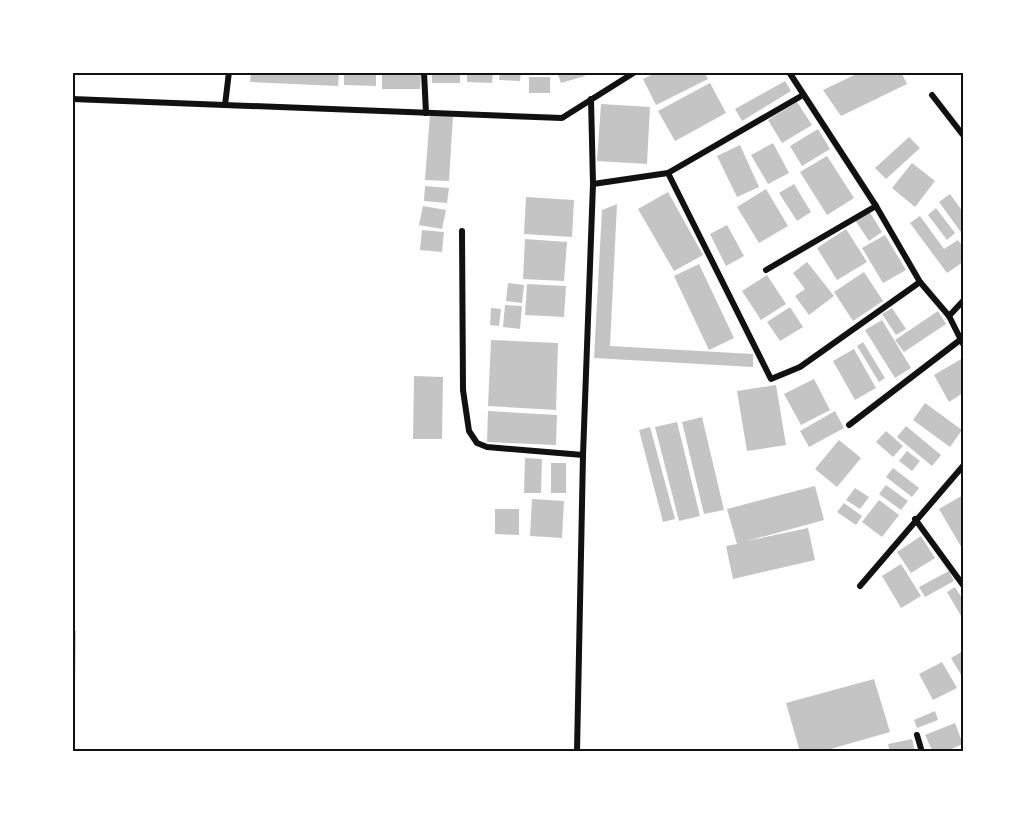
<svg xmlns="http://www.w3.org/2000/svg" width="1035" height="824" font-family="'PT Sans',sans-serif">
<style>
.building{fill:#c4c4c4}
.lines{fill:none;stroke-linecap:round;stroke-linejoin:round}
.minor{stroke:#111;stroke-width:6}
.neatline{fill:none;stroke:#111;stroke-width:2}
</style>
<rect width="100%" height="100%" fill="#fff"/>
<g class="building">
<path d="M251 72H339L338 86 250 82Z"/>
<path d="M344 72H376V86L344 85Z"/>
<path d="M382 72H421L420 89H382Z"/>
<rect x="432" y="72" width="28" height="11"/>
<path d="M467 72H493L492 83 467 82Z"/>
<path d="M500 72H521L520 81 499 80Z"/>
<path d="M557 72H583L585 76 561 83Z"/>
<path d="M657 72H704L708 79 656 105 643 79Z"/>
<path d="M861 72H901L907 84 841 116 823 90Z"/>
<rect x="529" y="77" width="21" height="16"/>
<path d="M785 81 791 91 742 121 735 109Z"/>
<path d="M710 83 726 113 675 141 658 111Z"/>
<path d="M797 102 812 125 782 143 768 120Z"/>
<path d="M601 104 650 107 647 164 597 161Z"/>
<path d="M430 114 453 116 449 181 425 180Z"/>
<path d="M818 129 830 149 802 166 790 146Z"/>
<path d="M909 137 920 148 886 179 875 168Z"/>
<path d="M773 143 789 173 768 184 751 155Z"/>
<path d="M740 145 759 187 737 197 717 156Z"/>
<path d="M827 156 854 198 827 215 800 172Z"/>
<path d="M912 163 935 181 915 207 892 188Z"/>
<path d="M794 184 811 212 797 221 779 193Z"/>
<path d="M425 186 449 188 447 203 424 201Z"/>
<path d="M766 189 788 226 759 243 737 207Z"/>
<path d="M668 192 703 255 674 271 638 209Z"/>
<path d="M950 194 963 212V235L939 202Z"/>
<path d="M526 197 574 200 572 237 524 234Z"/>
<path d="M617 204 610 346 753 354V367L594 358 602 210Z"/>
<path d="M423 206 446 210 442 229 419 225Z"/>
<path d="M936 208 955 233 947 240 928 215Z"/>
<path d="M869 211 882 232 869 241 855 220Z"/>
<path d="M920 216 944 249 958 240 963 247V262L947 273 910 223Z"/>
<path d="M727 225 744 256 726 266 710 234Z"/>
<path d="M846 229 867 262 837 280 817 248Z"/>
<path d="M422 230 444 232 442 252 420 250Z"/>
<path d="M885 235 906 270 883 283 862 248Z"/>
<path d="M525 239 567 242 564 281 523 279Z"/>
<path d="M807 262 834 296 809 315 795 296 805 289 793 273Z"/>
<path d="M699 264 734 338 709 350 674 276Z"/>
<path d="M864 272 883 301 853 321 834 292Z"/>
<path d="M767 275 786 304 761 320 742 291Z"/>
<path d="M508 283 524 285 522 303 506 301Z"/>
<path d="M527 284 566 286 564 317 525 315Z"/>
<path d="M505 305 522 306 520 329 503 327Z"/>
<path d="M790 307 803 327 780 341 767 322Z"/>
<path d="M491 308 501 309 499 326 490 325Z"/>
<path d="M892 308 906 329 896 335 882 314Z"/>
<path d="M938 311 946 324 904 352 895 340Z"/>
<path d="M882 320 911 368 895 378 865 330Z"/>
<path d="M491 340 558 343 556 410 488 406Z"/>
<path d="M863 342 885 378 879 382 857 346Z"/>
<path d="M854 349 876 388 855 400 833 361Z"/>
<path d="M963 358V393L949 402 934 375Z"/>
<path d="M414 376 443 377 442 439H413Z"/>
<path d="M814 379 830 410 801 425 784 394Z"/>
<path d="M776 385 786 445 747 451 737 391Z"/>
<path d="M925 403 962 430 950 447 913 420Z"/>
<path d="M488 411 557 415 556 445 487 442Z"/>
<path d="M835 411 844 428 809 447 800 431Z"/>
<path d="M702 417 724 510 704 514 682 422Z"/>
<path d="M677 422 700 516 679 521 655 427Z"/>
<path d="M906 426 941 455 932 466 897 437Z"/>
<path d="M650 427 675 519 663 522 639 430Z"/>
<path d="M886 431 903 446 893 457 876 442Z"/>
<path d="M839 440 861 458 837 487 815 469Z"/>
<path d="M907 451 920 461 912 471 899 461Z"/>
<path d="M525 458 542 459 541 493H524Z"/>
<rect x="551" y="463" width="15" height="30"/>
<path d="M893 468 919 488 912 497 886 477Z"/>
<path d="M886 485 908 501 901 510 879 494Z"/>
<path d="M815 486 824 520 747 541 808 528 815 560 733 579 726 546 737 544 727 509Z"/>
<path d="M855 488 869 497 860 509 846 500Z"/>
<path d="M963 495V550L939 509Z"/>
<path d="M532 499 564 501 562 538 530 536Z"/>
<path d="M879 500 899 515 882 537 862 522Z"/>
<path d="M844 503 862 516 856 525 837 512Z"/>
<path d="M495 509H519V535L495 534Z"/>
<path d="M921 536 935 558 911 573 897 552Z"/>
<path d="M901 564 921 596 901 608 882 576Z"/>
<path d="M949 571 954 581 925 597 919 587Z"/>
<path d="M955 587 963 600 961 616 947 592Z"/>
<path d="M72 631H76L75 690H72Z"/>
<path d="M963 651V678L951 658Z"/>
<path d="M942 662 957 688 933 700 919 674Z"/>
<path d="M874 679 890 732 820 752H800L786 703Z"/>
<path d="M935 711 938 720 917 728 914 720Z"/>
<path d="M955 723 963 744 944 752H933L925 735Z"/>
<path d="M912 739 915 752H890L888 744Z"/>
</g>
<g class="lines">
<g class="minor">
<path d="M424 72 426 113"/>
<path d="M789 72 876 206 920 282 949 316 963 344"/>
<path d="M932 95 963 135"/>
<path d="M72 99 562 118 635 72"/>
<path d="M225 105 229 72"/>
<path d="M668 173 771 379 800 367 920 282"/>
<path d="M593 184 668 173 803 95"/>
<path d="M462 231 463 390 469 431 477 443 487 447 583 455"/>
<path d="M766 270 876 206"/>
<path d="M949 316 963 301"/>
<path d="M849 425 960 340"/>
<path d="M915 519 963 585"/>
<path d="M860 586 963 466"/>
<path d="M917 735 922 752"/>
<path d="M577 752 583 455 593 184 591 99"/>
</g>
</g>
<rect width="1035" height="824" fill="none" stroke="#ffffff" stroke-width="147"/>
<rect x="74" y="74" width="888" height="676" class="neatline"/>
</svg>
